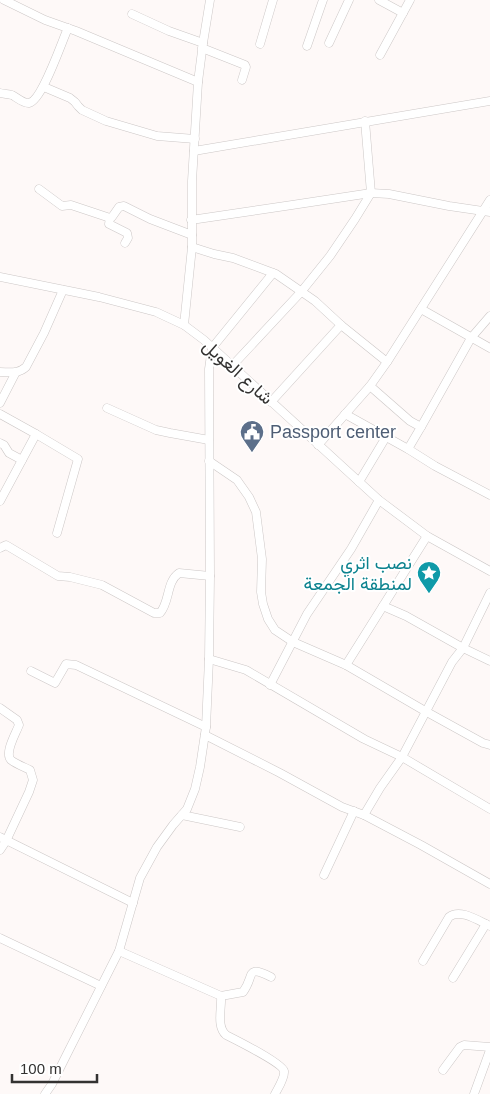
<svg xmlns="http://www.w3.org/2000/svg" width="490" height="1094" font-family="Arial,Vazirmatn,sans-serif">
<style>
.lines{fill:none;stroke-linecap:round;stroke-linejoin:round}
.minor-casing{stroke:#ccc7c6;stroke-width:9}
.minor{stroke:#fff;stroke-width:8}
.labels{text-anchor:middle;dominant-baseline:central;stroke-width:4;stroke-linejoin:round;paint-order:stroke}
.street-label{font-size:18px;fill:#333231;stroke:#fff}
.service-label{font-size:18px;fill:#4e5e75;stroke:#fff;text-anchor:start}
.culture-label{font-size:18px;fill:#0d838f;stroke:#fff;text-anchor:end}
</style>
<rect width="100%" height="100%" fill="#fef9f8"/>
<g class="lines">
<g class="minor-casing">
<g id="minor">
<path d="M4 0 45 20 76 31 198 82"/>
<path d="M379 0 403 13"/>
<path d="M132 14 169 31 203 43"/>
<path d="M329 43 349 0"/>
<path d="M260 44 273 0"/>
<path d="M307 46 323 0"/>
<path d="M202 48 245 65 246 67 242 80"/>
<path d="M380 55 410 0"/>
<path d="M44 87 70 98 75 102 78 106 82 110 106 121 157 136 195 139"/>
<path d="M0 93C4 94 8 94 12 95 16 97 24 104 29 103 42 101 62 41 68 28"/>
<path d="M194 151 490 101"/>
<path d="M39 189 62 206 71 205 110 218"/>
<path d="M110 218 112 217 119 207 124 206 150 219 192 235"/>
<path d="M110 218 109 224 127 233 128 238 125 243"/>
<path d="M191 220 292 205 371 193 389 194 449 206 490 212"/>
<path d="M192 247 214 254 233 258 276 274 315 301 341 325 387 362"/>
<path d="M0 277 99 297 156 312 184 325 204 340 379 500 427 536 490 571"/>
<path d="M421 309 490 348"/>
<path d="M184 325 192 247V181L198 82 203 43 210 0"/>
<path d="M232 366 301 292 330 256 355 219 371 193 365 121"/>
<path d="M0 372C10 372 18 374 26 367L44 333 63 290"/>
<path d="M370 386 410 421 421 427 408 449"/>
<path d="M271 402 341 325"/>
<path d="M0 403 16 372"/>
<path d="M107 408 156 430 170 433 209 440"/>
<path d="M0 414 36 434 0 501"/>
<path d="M345 414 408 449 435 466 490 495"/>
<path d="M421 427 471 338 490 316"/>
<path d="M36 434 78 459 57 533"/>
<path d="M0 443 4 445 9 453 22 460"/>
<path d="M318 445 370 386 387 362 490 200"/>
<path d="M209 461 237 480 249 497 256 512 262 559 261 592 263 604 268 619 275 630 293 642 346 665"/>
<path d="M359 482 386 437"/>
<path d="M427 536 346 665 425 711 483 743 490 745"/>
<path d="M0 548 6 545 58 576 70 577 102 585 154 613H160C170 602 166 582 179 573L210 576"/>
<path d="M383 606 406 616 463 648 490 661"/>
<path d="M209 659 246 670 364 739 402 757 490 809"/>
<path d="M31 671 55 683 66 664 76 665 206 727"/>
<path d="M270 685 307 614 351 549 379 500"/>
<path d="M0 708 17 720 19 725C16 733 4 753 11 760 16 764 24 767 30 770L33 780 29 792 6 841 0 850"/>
<path d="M205 735 280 773 342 807 364 815 380 788 402 757 452 662 463 648 490 593"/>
<path d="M182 815 240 827"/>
<path d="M364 815 421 845 490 884"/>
<path d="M0 837 133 903"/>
<path d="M324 875 354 811"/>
<path d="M0 938 101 986"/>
<path d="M119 951 221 996 243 992C255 976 245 964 271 977"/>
<path d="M423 961 449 917C460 908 479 921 490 926"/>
<path d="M453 978 486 924"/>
<path d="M221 996C222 1008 216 1026 226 1035 236 1040 282 1063 284 1071 285 1078 278 1088 275 1094"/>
<path d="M443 1070 460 1047 464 1045 490 1047"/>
<path d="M45 1094 52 1084 67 1054 119 951 140 878 157 847 173 825 187 809 195 789 200 767 206 727 209 659 210 576 209 369 212 348 273 273"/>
<path d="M474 1094 490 1050"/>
</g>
</g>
<use href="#minor" class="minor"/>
</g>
<defs>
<g id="civic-pin" transform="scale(1.25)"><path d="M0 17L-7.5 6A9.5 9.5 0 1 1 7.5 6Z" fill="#5c6f8a" stroke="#fff"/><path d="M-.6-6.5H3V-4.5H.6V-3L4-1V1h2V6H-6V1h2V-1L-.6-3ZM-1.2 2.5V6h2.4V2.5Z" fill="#fff"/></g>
<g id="sight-pin" transform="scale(1.25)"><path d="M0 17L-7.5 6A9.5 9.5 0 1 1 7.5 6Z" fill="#0f9aa8" stroke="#fff"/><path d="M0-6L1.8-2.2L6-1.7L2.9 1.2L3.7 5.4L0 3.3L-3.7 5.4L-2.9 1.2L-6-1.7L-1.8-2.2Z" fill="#fff"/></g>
</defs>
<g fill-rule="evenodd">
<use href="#civic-pin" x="252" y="432"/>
<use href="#sight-pin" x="429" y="573"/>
</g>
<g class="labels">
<g class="street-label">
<text transform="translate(238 372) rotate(42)">شارع الغويل</text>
</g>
<g class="service-label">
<text x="270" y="432">Passport center</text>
</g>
<g class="culture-label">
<text x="412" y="563">نصب اثري<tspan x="412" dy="21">لمنطقة الجمعة</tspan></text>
</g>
</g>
<path d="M12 1074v8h85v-8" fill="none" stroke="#333231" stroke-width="2.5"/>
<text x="20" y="1074" font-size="15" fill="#333231" stroke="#ffffff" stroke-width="4" paint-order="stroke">100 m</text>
</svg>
